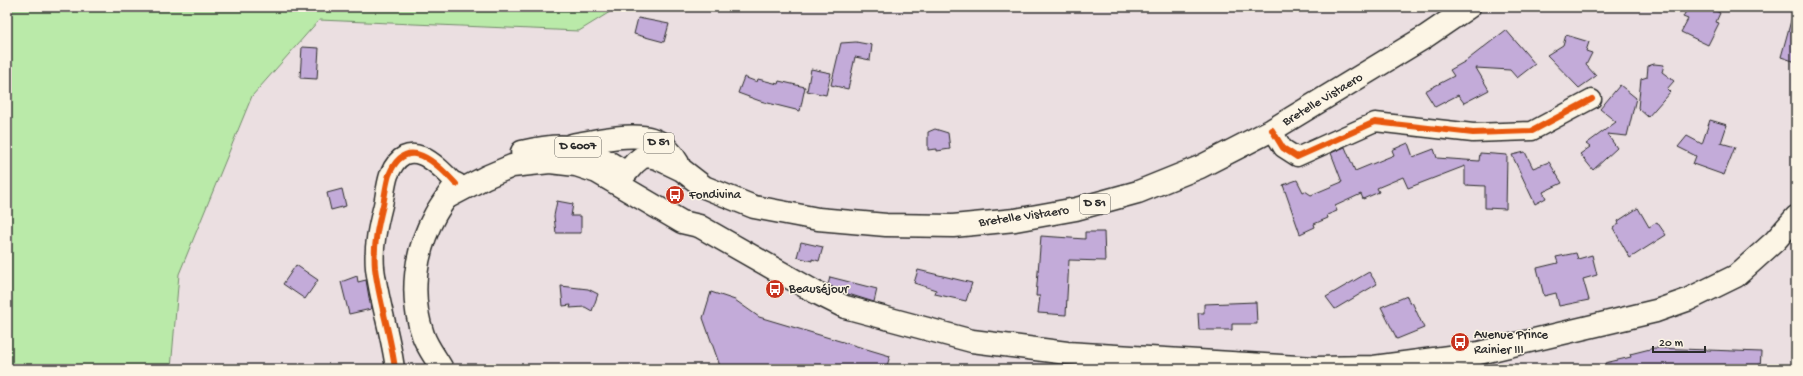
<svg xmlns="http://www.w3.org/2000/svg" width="1803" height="376" font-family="'Gochi Hand',sans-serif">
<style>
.green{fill:#baeaa9;stroke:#728a6a}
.building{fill:#c3abd9;stroke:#2b2b2b}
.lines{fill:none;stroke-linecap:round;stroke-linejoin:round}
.minor-casing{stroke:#2b2b2b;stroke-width:21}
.primary-casing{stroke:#2b2b2b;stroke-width:25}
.minor{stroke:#fcf5e5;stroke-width:18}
.primary{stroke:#fcf5e5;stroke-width:22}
.cycleway-casing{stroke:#fcf5e5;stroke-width:8}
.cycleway{stroke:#e8590c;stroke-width:6}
.labels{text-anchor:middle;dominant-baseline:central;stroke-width:3;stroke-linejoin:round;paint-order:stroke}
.shield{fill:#fcf5e5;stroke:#6a6863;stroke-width:1}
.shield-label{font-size:12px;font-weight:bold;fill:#2b2b2b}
.street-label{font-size:13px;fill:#2b2b2b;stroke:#fcf5e5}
.poi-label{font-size:13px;fill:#2b2b2b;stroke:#fcf5e5;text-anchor:start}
</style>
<rect width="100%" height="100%" fill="#ebdfe1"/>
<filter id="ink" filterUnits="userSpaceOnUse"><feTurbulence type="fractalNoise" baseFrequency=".025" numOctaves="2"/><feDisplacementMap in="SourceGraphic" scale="8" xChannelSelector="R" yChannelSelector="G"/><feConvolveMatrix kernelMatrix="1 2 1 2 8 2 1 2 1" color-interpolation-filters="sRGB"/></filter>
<g filter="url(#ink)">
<path class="green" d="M7 7H618L579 31 319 20 252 96 179 274 171 369H7Z"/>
<g class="building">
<path d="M1688 7H1707L1720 13 1716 22 1719 23 1708 45 1681 32 1688 19 1683 17Z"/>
<path d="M1792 17H1796V62L1781 57Z"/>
<path d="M638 18 669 24 664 42 634 34Z"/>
<path d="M1506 30 1535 64 1517 78 1510 70 1476 68 1489 90 1464 103 1458 95 1435 107 1425 91 1454 76 1450 70 1466 61Z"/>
<path d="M1566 35 1589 42 1586 51 1592 53 1586 65 1596 76 1579 88 1547 55 1563 45Z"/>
<path d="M856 42 872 45 870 60 855 57 848 89 831 85 841 43Z"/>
<path d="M302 47 319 48 317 79 300 78Z"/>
<path d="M1654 64 1664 65 1662 72 1674 81 1667 89 1670 92 1648 117 1638 108 1641 79 1647 77 1648 66Z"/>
<path d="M811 69 831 73 826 95 807 91Z"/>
<path d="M744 77 757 82 758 79 778 84 779 81 805 87 800 111 760 101 738 93Z"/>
<path d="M1620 85 1636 98 1627 136 1607 134 1617 148 1593 170 1580 154 1590 147 1586 144 1616 122 1600 109Z"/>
<path d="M1710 120 1727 125 1721 143 1735 147 1724 175 1693 164 1696 156 1678 147 1687 136 1702 144Z"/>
<path d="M935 129 948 133 950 149 937 151V149L928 150V132Z"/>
<path d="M1408 143 1413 157 1434 149 1437 158 1479 161 1480 153 1507 155 1506 209 1485 208V186L1465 185V166L1408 188 1403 177 1377 188 1379 192 1363 199 1361 194 1335 206 1337 211 1327 215 1328 218 1314 224 1315 227 1300 234 1283 185 1297 180 1303 192 1305 191 1311 195 1342 182 1331 153 1345 147 1355 171 1394 155 1392 150Z"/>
<path d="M1525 152 1533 168 1549 162 1562 183 1543 192 1546 198 1535 204 1512 155Z"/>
<path d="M342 189 346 206 331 210 327 193Z"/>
<path d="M557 201 573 204 571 216H581V233H556L554 216Z"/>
<path d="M1638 208 1649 227 1657 222 1666 235 1630 258 1613 228 1619 224 1618 221Z"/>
<path d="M1085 232H1104L1105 261 1069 260 1066 315 1038 313 1040 296H1036L1041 236 1085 239Z"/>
<path d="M801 242 823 247 819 261 812 259V261L797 257Z"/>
<path d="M1576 253 1578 259 1592 255 1597 275 1583 279 1589 300 1559 306 1556 293 1544 296 1537 268 1558 263 1556 257Z"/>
<path d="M296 265 318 280 305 299 283 284Z"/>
<path d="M918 270 972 283 966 301 935 294 936 290 914 283Z"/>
<path d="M1369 272 1377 284 1335 309 1326 297Z"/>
<path d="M357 276 358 282 366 280 371 309 349 314 341 282Z"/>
<path d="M830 277 877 289 874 302 845 293 828 285Z"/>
<path d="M561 286 588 289 598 294 592 311 585 307 570 308 571 305 563 306Z"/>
<path d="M711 292 735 300 759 317 890 356 886 369H721L703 318Z"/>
<path d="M1407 296 1410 304 1412 302 1424 328 1397 339 1381 307Z"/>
<path d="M1256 302 1257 324H1232V330H1199L1198 313H1204V304Z"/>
<path d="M1654 348 1761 352 1760 369H1606L1605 363 1631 357 1630 354Z"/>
</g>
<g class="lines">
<g class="minor-casing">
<g id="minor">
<path d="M1272 130 1283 148 1297 157 1375 122 1473 133 1532 131 1592 99"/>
<path d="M395 369C391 335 379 302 375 268 373 246 378 225 383 205 385 195 386 184 389 175 407 132 437 164 456 184"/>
</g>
</g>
<g class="primary-casing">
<g id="primary">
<path d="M572 145C593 141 632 132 652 139 663 142 673 154 678 163"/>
<path d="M522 152C564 142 581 144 618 168"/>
<path d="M600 166 612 172 626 173 635 163 641 158 648 156 657 158 682 170 704 187 754 207 818 219 886 225 953 226 1015 220 1076 209 1138 192 1200 167 1272 130 1425 37 1469 7"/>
<path d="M448 197 486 177 512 166 550 162 576 165 597 172 682 222 699 226 815 292 845 307 972 341 1067 353 1315 368 1374 367 1479 353 1656 311 1687 300 1736 276 1775 241 1796 217"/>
<path d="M442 369C436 358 427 347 423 335 409 295 415 251 435 215 441 204 449 194 456 184"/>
</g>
</g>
<use href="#minor" class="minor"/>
<use href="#primary" class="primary"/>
<g class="cycleway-casing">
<g id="cycleway">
<path d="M1272 130 1283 148 1297 157 1375 122 1473 133 1532 131 1592 99"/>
<path d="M395 369C391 335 379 302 375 268 373 246 378 225 383 205 385 195 386 184 389 175 407 132 437 164 456 184"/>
</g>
</g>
<use href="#cycleway" class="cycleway"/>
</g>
</g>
<defs>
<g id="bus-disc" transform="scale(1)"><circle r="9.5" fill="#c8321e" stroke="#fcf5e5"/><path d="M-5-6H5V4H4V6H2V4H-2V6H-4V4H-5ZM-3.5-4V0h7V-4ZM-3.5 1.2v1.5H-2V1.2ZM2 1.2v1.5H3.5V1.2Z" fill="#fff"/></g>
</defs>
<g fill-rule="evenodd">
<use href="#bus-disc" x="675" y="195"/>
<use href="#bus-disc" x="775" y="289"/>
<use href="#bus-disc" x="1460" y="342"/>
</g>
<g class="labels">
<g class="shield">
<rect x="644" y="133" width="30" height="20" rx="3"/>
<rect x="555" y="137" width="46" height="20" rx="3"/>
<rect x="1080" y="194" width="30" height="20" rx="3"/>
</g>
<g class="shield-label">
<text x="659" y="143">D 51</text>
<text x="578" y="147">D 6007</text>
<text x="1095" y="204">D 51</text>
</g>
<g class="street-label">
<text transform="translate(1323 100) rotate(-31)">Bretelle Vistaero</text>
<text transform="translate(1024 217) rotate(-8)">Bretelle Vistaero</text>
</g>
<g class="poi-label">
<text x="689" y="195">Fondivina</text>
<text x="789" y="289">Beauséjour</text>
<text x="1474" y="335">Avenue Prince<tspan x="1474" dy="15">Rainier III</tspan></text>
</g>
</g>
<rect width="1803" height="376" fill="none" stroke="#fcf5e5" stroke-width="24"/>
<rect x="12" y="12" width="1779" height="352" fill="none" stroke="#2b2b2b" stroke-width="1.5" filter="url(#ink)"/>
<path d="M1653 346v6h52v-6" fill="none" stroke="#2b2b2b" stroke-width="2"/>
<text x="1659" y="346" font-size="12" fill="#2b2b2b" stroke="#fcf5e5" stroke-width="3" paint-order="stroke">20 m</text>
</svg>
